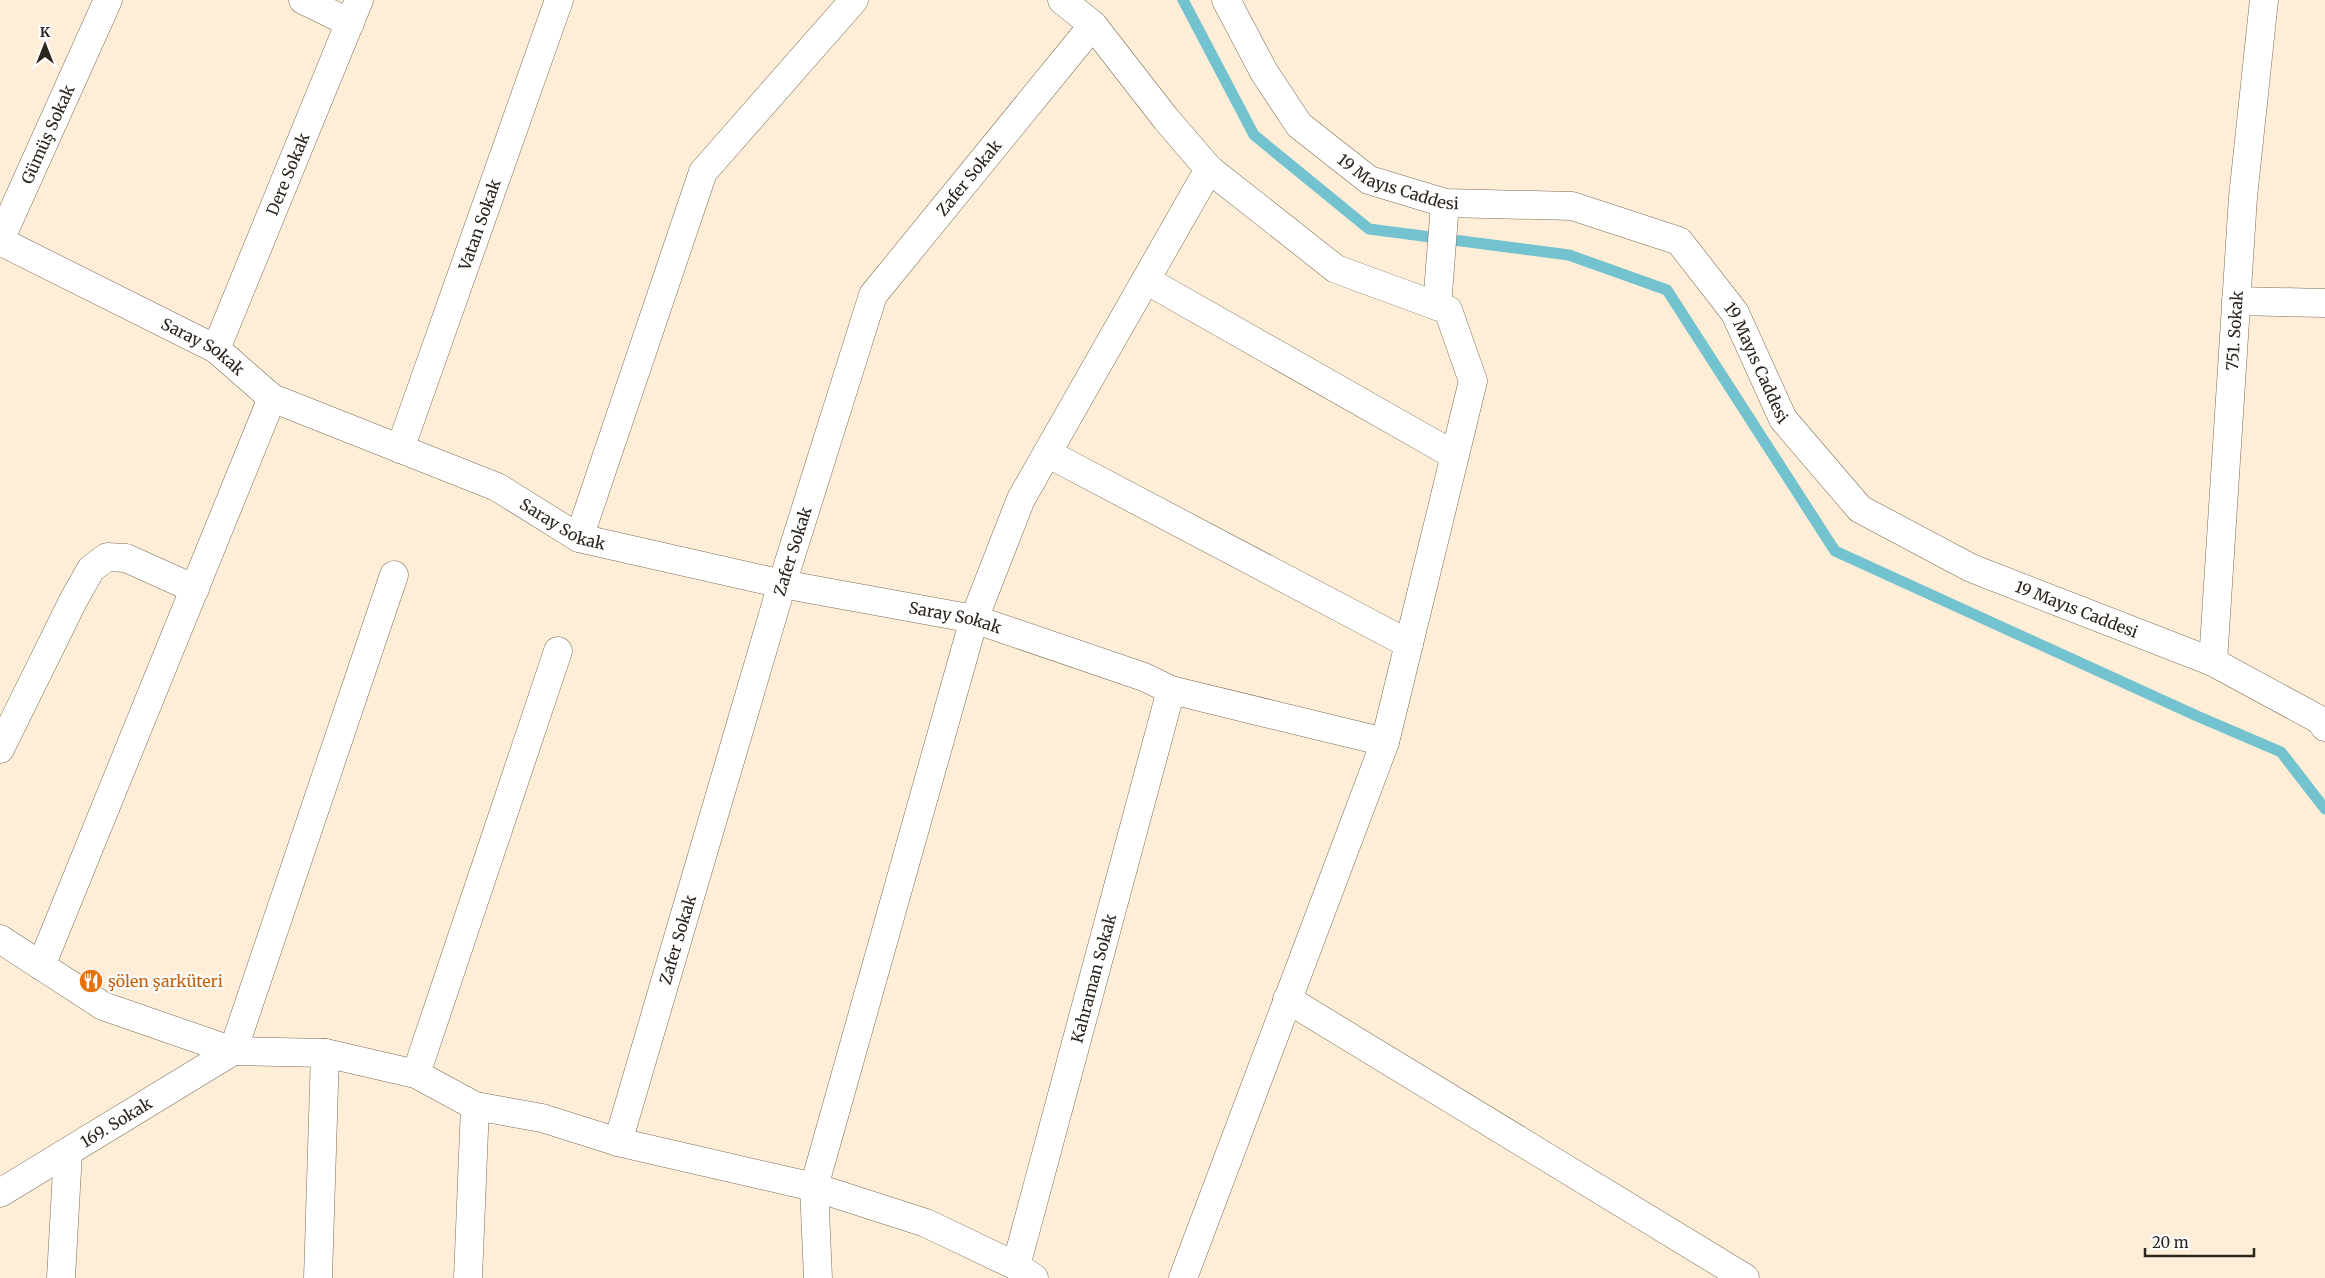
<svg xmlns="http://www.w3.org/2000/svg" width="2325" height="1278" font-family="Merriweather,serif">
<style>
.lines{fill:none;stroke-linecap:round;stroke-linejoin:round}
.stream{stroke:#73c2cf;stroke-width:11}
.minor-casing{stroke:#7a6c57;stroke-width:29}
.minor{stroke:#fff;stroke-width:28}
.labels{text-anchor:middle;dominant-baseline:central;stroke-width:4.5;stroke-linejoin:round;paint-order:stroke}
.street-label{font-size:16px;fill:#2b251c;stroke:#fefefe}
.food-label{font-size:16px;fill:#c56008;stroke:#fefefe;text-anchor:start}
</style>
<rect width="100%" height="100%" fill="#feeed7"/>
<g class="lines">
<path class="stream" d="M1183 0 1254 135 1369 229 1569 255 1667 290 1835 551 2197 716 2281 752 2325 809"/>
<g class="minor-casing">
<g id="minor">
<path d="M303 0 350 23"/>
<path d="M1062 0 1093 25 1166 119 1209 169 1336 269 1448 310 1473 381 1385 742 1183 1278"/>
<path id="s1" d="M1226 0 1264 72 1299 125 1369 180 1445 203 1572 206 1679 241 1735 313 1783 419 1860 509 1971 568 2213 662 2320 720 2325 727"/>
<path id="s2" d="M0 240 108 0"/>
<path id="s3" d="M0 241 216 349 272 398 497 487 579 538 782 584 974 619 1144 677 1171 690 1385 742"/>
<path d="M1146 280 1454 455"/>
<path d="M2236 301 2325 303"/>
<path d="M1437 306 1445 203"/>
<path id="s4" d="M216 349 359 0"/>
<path id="s5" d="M400 449 559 0"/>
<path d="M1047 453 1409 644"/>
<path d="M579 538 703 172 854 0"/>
<path id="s6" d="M2213 662 2243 197 2264 0"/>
<path d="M0 749 74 599 91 569 107 557 126 558 195 589"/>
<path d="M0 939 103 1006 233 1051 325 1053 416 1074 475 1106 542 1118 618 1142 814 1187 926 1223 1016 1266 1034 1278"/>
<path d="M41 966 272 398"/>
<path d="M1287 999 1745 1278"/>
<path d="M416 1074 558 651"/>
<path id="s7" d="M618 1142 782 584 873 295 1093 25"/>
<path id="s8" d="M0 1193 233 1051 394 575"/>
<path id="s9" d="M1016 1266 1171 690"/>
<path d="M61 1278 68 1152"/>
<path d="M318 1278 325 1053"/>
<path d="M468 1278 475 1106"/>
<path d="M818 1278 814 1187 974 619 1021 499 1209 169"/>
</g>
</g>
<use href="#minor" class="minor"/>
</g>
<defs>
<g id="restaurant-disc" transform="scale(1.25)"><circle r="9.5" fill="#e8710a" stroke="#fefefe"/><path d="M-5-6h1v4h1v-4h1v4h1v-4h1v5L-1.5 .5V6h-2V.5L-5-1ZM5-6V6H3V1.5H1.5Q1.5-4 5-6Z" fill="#fff"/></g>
</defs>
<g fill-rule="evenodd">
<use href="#restaurant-disc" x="91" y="981"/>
</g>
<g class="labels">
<g class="street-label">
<text stroke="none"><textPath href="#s2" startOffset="116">Gümüş Sokak</textPath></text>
<text stroke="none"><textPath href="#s4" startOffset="189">Dere Sokak</textPath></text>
<text stroke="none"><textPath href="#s7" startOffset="1036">Zafer Sokak</textPath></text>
<text stroke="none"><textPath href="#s1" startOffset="262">19 Mayıs Caddesi</textPath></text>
<text stroke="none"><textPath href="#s5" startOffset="238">Vatan Sokak</textPath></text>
<text stroke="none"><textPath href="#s6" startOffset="332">751. Sokak</textPath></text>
<text stroke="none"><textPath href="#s3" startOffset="229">Saray Sokak</textPath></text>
<text stroke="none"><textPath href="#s1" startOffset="698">19 Mayıs Caddesi</textPath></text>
<text stroke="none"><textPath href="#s3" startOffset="634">Saray Sokak</textPath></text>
<text stroke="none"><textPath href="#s7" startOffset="616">Zafer Sokak</textPath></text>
<text stroke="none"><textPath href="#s1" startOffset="1118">19 Mayıs Caddesi</textPath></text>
<text stroke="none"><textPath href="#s3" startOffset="1039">Saray Sokak</textPath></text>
<text stroke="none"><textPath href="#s7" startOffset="211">Zafer Sokak</textPath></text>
<text stroke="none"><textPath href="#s9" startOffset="298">Kahraman Sokak</textPath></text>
<text stroke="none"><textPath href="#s8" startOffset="136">169. Sokak</textPath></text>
</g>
<g class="food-label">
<text x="108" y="981">şölen şarküteri</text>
</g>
</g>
<g transform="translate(45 45)" stroke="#fefefe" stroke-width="4" paint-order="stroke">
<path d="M0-4L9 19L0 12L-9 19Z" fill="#2b251c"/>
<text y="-8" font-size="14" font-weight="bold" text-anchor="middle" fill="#2b251c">K</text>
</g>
<path d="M2145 1248v8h109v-8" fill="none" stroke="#2b251c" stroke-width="2.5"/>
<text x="2152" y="1248" font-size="15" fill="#2b251c" stroke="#fefefe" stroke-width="4" paint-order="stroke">20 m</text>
</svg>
